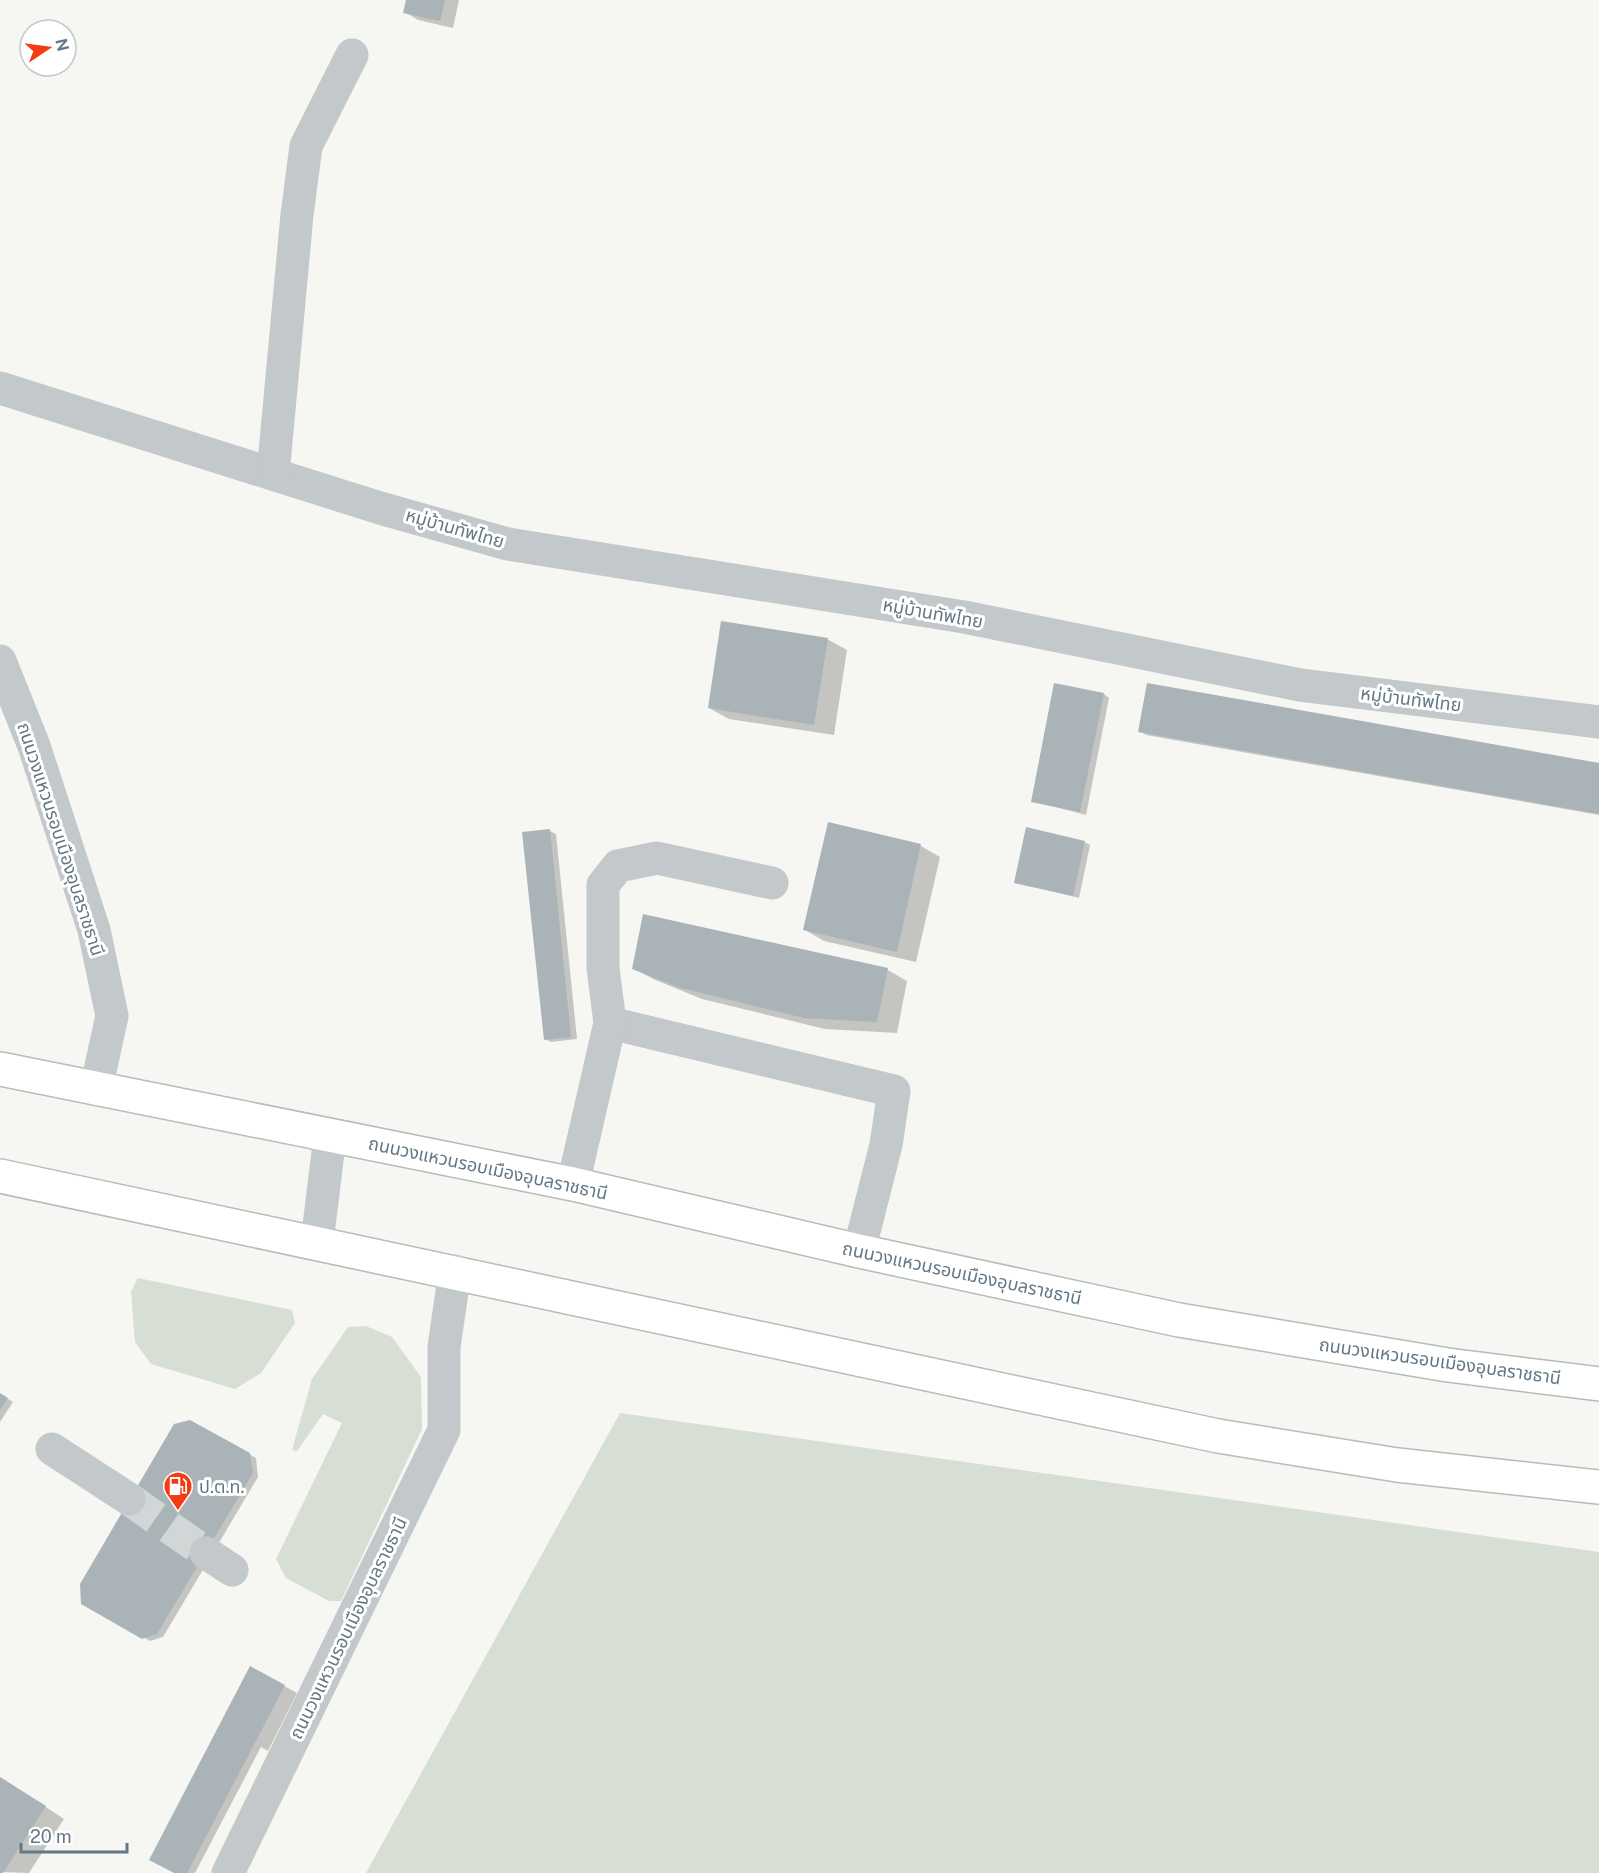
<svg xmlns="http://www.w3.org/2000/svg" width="1599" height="1873" font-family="'Public Sans','Noto Sans Thai',sans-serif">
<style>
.green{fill:#d7ded3}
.shadow{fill:#0003}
.building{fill:#a9b3b8}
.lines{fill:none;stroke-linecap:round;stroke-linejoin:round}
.minor-tunnel{stroke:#d1d6d7;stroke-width:33;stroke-dasharray:33 16;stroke-linecap:butt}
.highway-casing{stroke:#b7bbbe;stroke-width:36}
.minor{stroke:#c3c8cb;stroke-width:33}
.highway{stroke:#fff;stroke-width:33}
.labels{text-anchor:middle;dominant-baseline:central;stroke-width:6;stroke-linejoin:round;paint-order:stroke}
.street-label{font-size:18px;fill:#627886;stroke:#fff}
.poi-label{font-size:18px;fill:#627886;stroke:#fff;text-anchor:start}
</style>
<rect width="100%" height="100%" fill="#f6f6f2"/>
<g class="green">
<path d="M138 1278 292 1310 295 1323 261 1373 235 1389 151 1364 135 1342 131 1292Z"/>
<path d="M366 1326 392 1337 421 1377 422 1429 341 1601H329L286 1578 276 1559 342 1423 323 1414 297 1451 292 1450 312 1379 348 1327Z"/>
<path d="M620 1413 1599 1552V1873H366Z"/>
</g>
<g class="shadow">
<path d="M408 0H459L453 28 418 20 405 12Z"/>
<path d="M827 639 847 650 834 735 729 719 709 708Z"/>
<path d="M1104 694 1109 698 1086 815 1032 801Z"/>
<path d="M1140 731 1599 765V815L1146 735Z"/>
<path d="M829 824 921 846 940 857 916 962 824 941 805 930Z"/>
<path d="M550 831 556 834 577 1039 551 1042 545 1039Z"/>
<path d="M1084 842 1090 845 1079 898 1015 882Z"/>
<path d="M645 916 888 970 907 981 897 1033 825 1029 702 999 653 979 633 968Z"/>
<path d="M0 1394 13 1402 0 1422Z"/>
<path d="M190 1422 256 1458 258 1477 163 1637 150 1641 83 1603Z"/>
<path d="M251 1668 297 1693 268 1751 261 1747 195 1873H176Z"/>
<path d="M0 1777 64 1819 29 1873 0 1872Z"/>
</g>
<g class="building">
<path d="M406 0H445L440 21 403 13Z"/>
<path d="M721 621 828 638 814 725 708 708Z"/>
<path d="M1054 683 1104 693 1080 812 1031 802Z"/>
<path d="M1147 683 1599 763V814L1138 732Z"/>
<path d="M828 822 921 844 897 952 803 930Z"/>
<path d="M1026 827 1085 841 1073 896 1014 883Z"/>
<path d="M550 829 571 1037 544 1040 522 832Z"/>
<path d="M643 914 888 968 877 1022 804 1018 681 988 632 969Z"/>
<path d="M0 1393 8 1398 0 1410Z"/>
<path d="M190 1420 250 1453 253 1473 157 1634 142 1639 81 1604 80 1584 174 1424Z"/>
<path d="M250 1666 285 1685 187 1873H174L149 1860Z"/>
<path d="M0 1777 46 1806 3 1873H0Z"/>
</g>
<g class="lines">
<path class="minor-tunnel" d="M129 1499 206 1553"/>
<g class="highway-casing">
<g id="highway">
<path d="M0 1069 573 1184 859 1251 1179 1320 1448 1365 1599 1384"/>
<path d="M0 1176 1218 1436 1397 1465 1599 1487"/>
</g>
</g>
<g class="minor">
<path d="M0 388 380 508 508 544 964 617 1300 685 1599 722"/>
<path d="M273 474 297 215 306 146 352 55"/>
<path d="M0 661 34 746 94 930 112 1016 96 1089"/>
<path d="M610 1023 894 1091 886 1145 859 1251"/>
<path d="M573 1184 610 1023 603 968V885L618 866 657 858 772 883"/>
<path d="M317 1242 330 1136"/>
<path d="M52 1449 129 1499"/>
<path d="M206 1553 232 1570"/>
<path d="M228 1873 444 1430V1347L455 1271"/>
</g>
<use href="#highway" class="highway"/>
</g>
<defs>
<g id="fuel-pin" transform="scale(1.5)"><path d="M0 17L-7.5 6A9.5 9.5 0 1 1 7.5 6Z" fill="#f43b14" stroke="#fff"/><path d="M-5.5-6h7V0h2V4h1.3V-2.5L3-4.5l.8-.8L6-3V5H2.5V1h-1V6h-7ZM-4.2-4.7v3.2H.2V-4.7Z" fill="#fff"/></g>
</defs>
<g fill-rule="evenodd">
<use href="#fuel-pin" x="178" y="1486"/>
</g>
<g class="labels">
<g class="street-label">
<text transform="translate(455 528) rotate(16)">หมู่บ้านทัพไทย</text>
<text transform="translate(933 613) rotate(10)">หมู่บ้านทัพไทย</text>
<text transform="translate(1411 699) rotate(7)">หมู่บ้านทัพไทย</text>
<text transform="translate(61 839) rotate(72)">ถนนวงแหวนรอบเมืองอุบลราชธานี</text>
<text transform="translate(488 1168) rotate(12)">ถนนวงแหวนรอบเมืองอุบลราชธานี</text>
<text transform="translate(962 1273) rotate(12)">ถนนวงแหวนรอบเมืองอุบลราชธานี</text>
<text transform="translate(1440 1361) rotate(8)">ถนนวงแหวนรอบเมืองอุบลราชธานี</text>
<text transform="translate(348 1628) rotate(-64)">ถนนวงแหวนรอบเมืองอุบลราชธานี</text>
</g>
<g class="poi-label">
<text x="199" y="1486">ป.ต.ท.</text>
</g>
</g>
<g transform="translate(48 48) rotate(77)"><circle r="28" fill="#ffffff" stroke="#c0c9cf" stroke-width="1.5"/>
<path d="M0-4.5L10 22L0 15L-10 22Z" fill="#f43b14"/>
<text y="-9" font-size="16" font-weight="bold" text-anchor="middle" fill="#627886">N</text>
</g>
<path d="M21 1843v9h106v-9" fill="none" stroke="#627886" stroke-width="3"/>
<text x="30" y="1843" font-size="18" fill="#627886" stroke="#ffffff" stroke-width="4.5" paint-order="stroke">20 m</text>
</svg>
